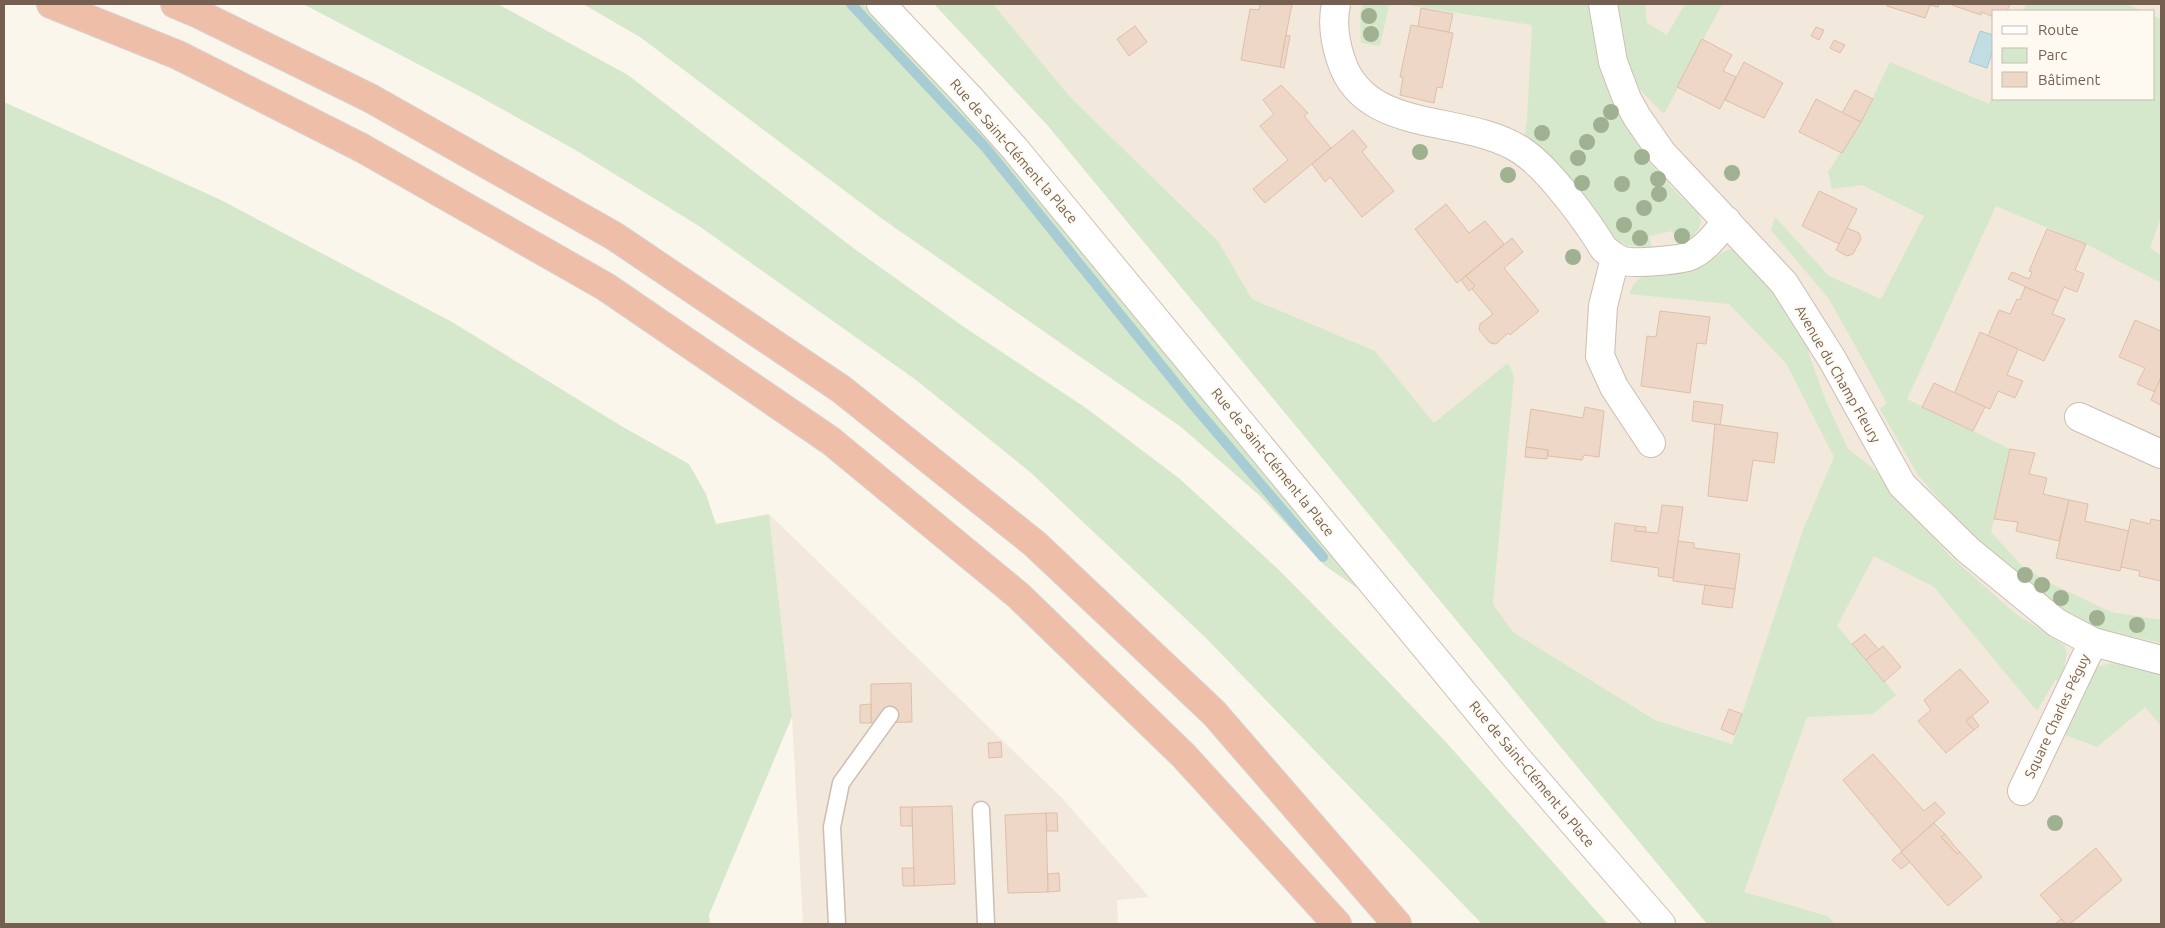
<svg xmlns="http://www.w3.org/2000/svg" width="2165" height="928" font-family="Ubuntu,sans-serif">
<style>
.residential{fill:#f2e8db;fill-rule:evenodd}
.green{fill:#d5e8cb}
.water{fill:#c1dde3;stroke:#a8ccd4}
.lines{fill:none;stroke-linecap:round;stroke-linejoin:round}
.stream{stroke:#a8ccd4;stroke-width:10}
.building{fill:#eed7c6;stroke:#dfbfa8}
.lane-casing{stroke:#cdbeb2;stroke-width:19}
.street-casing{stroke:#cdbeb2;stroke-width:30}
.secondary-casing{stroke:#cfbfb0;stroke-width:30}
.highway-casing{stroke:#d8d2ce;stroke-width:30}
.lane{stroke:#fff;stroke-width:16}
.street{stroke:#fff;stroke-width:28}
.secondary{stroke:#fff;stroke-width:28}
.highway{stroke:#efbea9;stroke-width:28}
.tree{fill:#a0b192}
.labels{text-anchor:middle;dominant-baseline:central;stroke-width:4;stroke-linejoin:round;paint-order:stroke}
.street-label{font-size:14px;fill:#745f50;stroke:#fefaf2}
</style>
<rect width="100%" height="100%" fill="#fbf6ec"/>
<g class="residential">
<path d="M993 4H2161V924H1835L1828 916 1744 893 1732 744 1655 720 1513 632 1493 604 1503 496 1434 423 1375 351 1252 299 1218 241 1071 98ZM1994 11H2154V99H1994Z"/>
<path d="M769 514 1063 799 1149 897 1117 900 1118 924H803L792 717Z"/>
</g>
<g class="green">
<path d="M303 4H498L628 75 856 250 964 327 1086 408 1180 479 1278 569 1357 649 1445 741 1608 924H1482L1206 638 1030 472 916 380 699 226 577 151 475 94Z"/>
<path d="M583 4H863L1011 162 1360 590 1324 565 1260 496 1181 427 881 218 640 37Z"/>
<path d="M934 4H993L1071 98 1218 241 1252 299 1375 351 1434 423 1508 363 1514 376 1493 604 1513 632 1655 720 1732 744 1803 530 1834 457 1786 363 1729 304 1629 294 1634 284 1642 276 1697 266 1730 249 1746 252 1806 333 1809 355 1826 401 1848 449 1875 470 1950 556 2016 614 2064 645 2067 653 2061 681 2055 680 2037 711 1934 587 1874 556 1837 626 1896 695 1873 714 1807 717 1744 892 1828 916 1835 924H1707L1048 126Z"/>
<path d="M1363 4H1389L1380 46 1361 43 1360 13Z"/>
<path d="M1402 4H1590L1624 119 1649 162 1678 194 1698 212 1701 220 1699 228 1692 238 1678 245 1672 231 1649 236 1652 248 1627 245 1616 240 1557 164 1524 136 1527 121 1532 25Z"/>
<path d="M1614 4H1645L1647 23 1667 35 1685 4H1722L1664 114 1634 84 1622 51Z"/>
<path d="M2026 4H2126L2143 11H2023Z"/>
<path d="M2154 16 2161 19V217L2150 248 2161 255V283L2086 244 1996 206 1907 399 2010 449 1991 532 2022 566 2050 583 2111 612 2161 620V643L2095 628 2064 612 2002 566 1957 520 1918 475 1880 409 1887 403 1829 299 1771 230 1775 217 1829 276 1881 299 1924 216 1862 185 1832 189 1828 172 1861 122 1890 62 1989 104 1994 91V99H2154Z"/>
<path d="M4 102 219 199 452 322 623 427 689 464 706 494 716 524 769 514 792 717 709 915 710 924H4Z"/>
<path d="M2118 662 2161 669V726L2145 707 2097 747 2060 733 2095 667Z"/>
</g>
<path class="water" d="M1980 31 1994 35V47L1987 68 1969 62Z"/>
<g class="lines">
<path class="stream" d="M851 4 986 148 1194 406 1323 557"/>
</g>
<g class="building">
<path d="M1260 4H1292L1280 67 1241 60 1250 9 1259 10Z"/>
<path d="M1887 4H1925L1930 5 1925 18 1887 6Z"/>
<path d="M1925 4H1939L1938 7Z"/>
<path d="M1949 4H2010L2007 11H1994V17L1981 12V15Z"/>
<path d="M1421 8 1453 14 1449 32 1418 27Z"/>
<path d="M1411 25 1453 33 1442 88 1437 87 1434 103 1400 95 1403 77H1400Z"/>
<path d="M1135 26 1147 42 1129 56 1117 39Z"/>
<path d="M1816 27 1824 30 1819 40 1811 36Z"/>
<path d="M1286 35 1290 36 1284 68 1280 67Z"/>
<path d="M1702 39 1732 55 1723 71 1736 77 1720 109 1677 87Z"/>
<path d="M1834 40 1845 45 1840 53 1830 48Z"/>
<path d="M1744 62 1783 83 1764 118 1725 100Z"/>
<path d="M1281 85 1308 113 1304 116 1331 148 1265 203 1253 189 1288 160 1260 126 1274 114 1263 100Z"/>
<path d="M1855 90 1873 99 1861 122 1842 113Z"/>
<path d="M1816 99 1861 122 1842 153 1799 132Z"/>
<path d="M1353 130 1367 147 1362 152 1394 191 1362 217 1330 177 1325 182 1312 164Z"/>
<path d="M1819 191 1857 209 1839 244 1802 226Z"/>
<path d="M1446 204 1469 233 1485 221 1504 244 1457 283 1415 229Z"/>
<path d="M1847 228 1859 233 1861 239 1853 254 1847 256 1836 250Z"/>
<path d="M2047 229 2086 244 2075 270 2084 274 2077 292 2064 287 2058 301 2008 279 2012 272 2029 279 2032 272 2029 271Z"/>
<path d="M1512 238 1523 252 1504 268 1539 311 1510 335 1508 333 1496 344 1490 343 1479 330 1480 324 1493 314 1472 289 1475 286 1466 276Z"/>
<path d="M1466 276 1475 286 1469 291 1461 280Z"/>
<path d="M2025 287 2058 301 2052 314 2065 319 2044 361 1988 336 1999 310 2010 314 2017 299 2020 300Z"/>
<path d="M1660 311 1710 317 1706 344 1697 343 1690 393 1641 386 1647 336 1656 337Z"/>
<path d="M2135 320 2161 331V377L2155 392 2137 384 2145 368 2119 357Z"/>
<path d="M1980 332 2018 349 2007 375 2023 381 2015 398 1998 391 1990 409 1954 394Z"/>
<path d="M2161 377V405L2151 400Z"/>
<path d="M1934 383 1985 407 1973 431 1922 407Z"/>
<path d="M1694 401 1723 405 1720 425 1692 421Z"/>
<path d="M1585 407 1604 411 1599 457 1584 455 1582 460 1548 456V450L1526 447 1531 409 1583 418Z"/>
<path d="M1715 424 1778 433 1774 463 1753 460 1747 501 1708 496Z"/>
<path d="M1526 447 1548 450 1547 459 1525 457Z"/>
<path d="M2010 449 2035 453 2029 474 2047 478 2043 494 2069 500 2059 541 2016 531 2018 522 1994 519Z"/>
<path d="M2069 500 2088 504 2085 521 2129 531 2120 571 2056 558Z"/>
<path d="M1662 505 1683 507 1673 578 1658 576 1659 568 1611 561 1615 523 1636 526 1635 531 1658 533Z"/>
<path d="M2131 519 2150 524 2151 519 2161 521V581L2139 576 2140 571 2121 567Z"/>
<path d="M1636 526 1646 527V532L1635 531Z"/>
<path d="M1678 541 1694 543V548L1740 554 1735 589 1673 581Z"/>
<path d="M1705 585 1735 589 1732 608 1702 604Z"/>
<path d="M1865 634 1879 650 1866 660 1852 644Z"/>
<path d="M1883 646 1901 667 1884 682 1866 660Z"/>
<path d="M1960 669 1989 702 1966 721 1974 730 1946 753 1918 721 1931 710 1924 700Z"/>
<path d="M911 683 912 722 871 723V684Z"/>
<path d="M871 704V723H860V705Z"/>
<path d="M1729 709 1742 714 1734 735 1721 729Z"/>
<path d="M1972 716 1979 726 1974 730 1966 721Z"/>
<path d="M1001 742 1002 757 989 758 988 743Z"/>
<path d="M1873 754 1924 811 1935 802 1945 813 1902 851 1843 780Z"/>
<path d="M952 806 955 884 914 886 912 807Z"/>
<path d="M900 807H912V826H901Z"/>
<path d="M1046 813H1057L1058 831H1047Z"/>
<path d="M1046 813 1048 892 1008 893 1005 815Z"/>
<path d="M1934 823 1945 834 1941 837 1957 854 1960 852 1982 877 1948 906 1901 852Z"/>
<path d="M1945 834 1956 848 1960 852 1957 854 1941 837Z"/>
<path d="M2096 848 2122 880 2070 924H2066L2040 895Z"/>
<path d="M1901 852 1910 862 1901 869 1892 860Z"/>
<path d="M902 868H914V886H903Z"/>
<path d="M1059 873 1060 891 1048 892V874Z"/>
<path d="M2061 919 2066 924H2055Z"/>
</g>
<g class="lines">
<g class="lane-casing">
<g id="lane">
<path d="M981 810 986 924"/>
<path d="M837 924 832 827 841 783 890 715"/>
</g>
</g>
<g class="street-casing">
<g id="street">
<path d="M1336 4C1332 22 1335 42 1341 60 1365 136 1466 113 1522 151 1549 169 1587 221 1604 249 1611 254 1616 259 1624 261 1634 264 1681 260 1690 256 1706 249 1717 233 1727 221"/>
<path d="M1603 4 1613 62 1627 99 1637 117 1662 153 1784 283 1832 359 1902 485 1968 550 2057 623 2093 642 2161 660"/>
<path d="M1615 258 1603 306 1600 356 1614 387 1651 443"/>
<path d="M2079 417 2161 454"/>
<path d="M2022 791 2093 642"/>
</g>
</g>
<g class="secondary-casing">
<path id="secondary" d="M881 4 969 97 1015 149 1516 757 1661 924"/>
</g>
<g class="highway-casing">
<g id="highway">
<path d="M51 4 178 55 362 148 606 287 831 441 1019 596 1184 756 1337 924"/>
<path d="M175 4 199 14 370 98 614 236 841 389 1035 544 1214 713 1397 924"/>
</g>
</g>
<use href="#lane" class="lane"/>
<use href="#street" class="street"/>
<use href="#secondary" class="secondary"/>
<use href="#highway" class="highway"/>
</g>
<g class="tree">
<circle cx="1369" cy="16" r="8"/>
<circle cx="1371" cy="34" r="8"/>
<circle cx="1611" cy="112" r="8"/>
<circle cx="1601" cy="125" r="8"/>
<circle cx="1542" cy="133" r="8"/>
<circle cx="1587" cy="142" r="8"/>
<circle cx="1420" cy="152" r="8"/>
<circle cx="1642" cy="157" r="8"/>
<circle cx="1578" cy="158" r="8"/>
<circle cx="1732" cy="173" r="8"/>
<circle cx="1508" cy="175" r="8"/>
<circle cx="1658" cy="179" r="8"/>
<circle cx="1582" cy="183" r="8"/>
<circle cx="1622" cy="184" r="8"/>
<circle cx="1659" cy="194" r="8"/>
<circle cx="1644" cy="208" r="8"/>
<circle cx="1624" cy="225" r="8"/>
<circle cx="1682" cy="236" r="8"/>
<circle cx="1640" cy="238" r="8"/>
<circle cx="1573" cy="257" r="8"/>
<circle cx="2025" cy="575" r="8"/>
<circle cx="2042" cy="585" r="8"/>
<circle cx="2061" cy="598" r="8"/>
<circle cx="2097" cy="618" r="8"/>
<circle cx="2137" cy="625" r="8"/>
<circle cx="2055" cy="823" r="8"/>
</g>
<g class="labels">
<g class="street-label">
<text transform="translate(1014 151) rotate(49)">Rue de Saint-Clément la Place</text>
<text transform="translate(1838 374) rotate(60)">Avenue du Champ Fleury</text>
<text transform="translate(1273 462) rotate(51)">Rue de Saint-Clément la Place</text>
<text transform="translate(2057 716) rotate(-65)">Square Charles Péguy</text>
<text transform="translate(1532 774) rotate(50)">Rue de Saint-Clément la Place</text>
</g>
</g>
<rect width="2165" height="928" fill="none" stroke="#745f50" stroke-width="10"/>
<rect x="1992" y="10" width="162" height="90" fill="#fefaf2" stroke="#c7bcb1"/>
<rect x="2002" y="26" width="25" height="8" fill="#ffffff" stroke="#c7bcb1"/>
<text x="2038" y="35" font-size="15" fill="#745f50">Route</text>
<rect x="2002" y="48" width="25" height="15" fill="#d5e8cb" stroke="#c7bcb1"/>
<text x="2038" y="60" font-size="15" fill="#745f50">Parc</text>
<rect x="2002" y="72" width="25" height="15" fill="#eed7c6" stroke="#c7bcb1"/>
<text x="2038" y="85" font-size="15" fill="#745f50">Bâtiment</text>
</svg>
